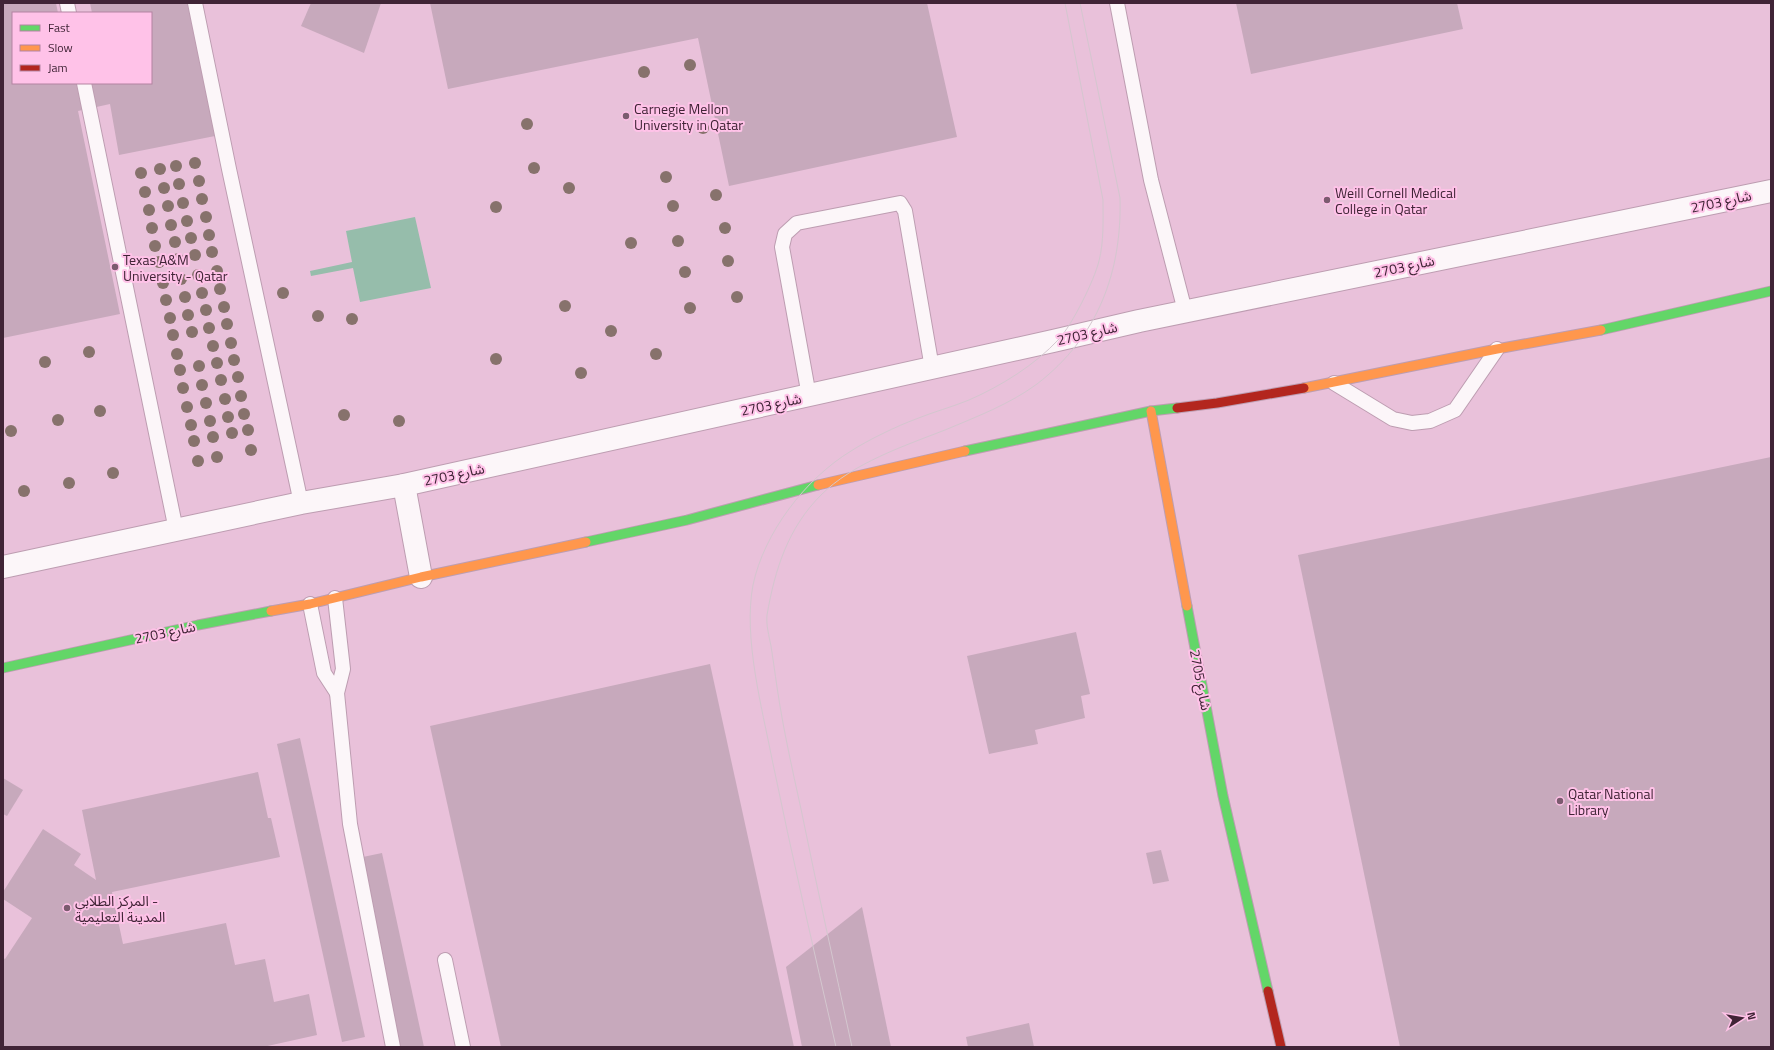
<svg xmlns="http://www.w3.org/2000/svg" width="1774" height="1050" font-family="'Titillium Web','Noto Sans Arabic',sans-serif">
<style>
.water{fill:#96bdab}
.building{fill:#c7a9bc}
.lines{fill:none;stroke-linecap:round;stroke-linejoin:round}
.lane-casing{stroke:#bd9db1;stroke-width:16}
.street-casing{stroke:#bd9db1;stroke-width:24}
.fast-casing{stroke:#bd9db1;stroke-width:11}
.slow-casing{stroke:#bd9db1;stroke-width:11}
.jam-casing{stroke:#bd9db1;stroke-width:11}
.lane{stroke:#fcf6f9;stroke-width:14}
.street{stroke:#fcf6f9;stroke-width:22}
.fast{stroke:#63d668;stroke-width:9}
.slow{stroke:#ff974d;stroke-width:9}
.jam{stroke:#b3261e;stroke-width:9}
.tram{stroke:#d4c7cf;stroke-width:1}
.tree{fill:#87726c}
.poi-dot{fill:#7b5b6f;stroke:#ffc2e8;stroke-width:1.5}
.labels{text-anchor:middle;dominant-baseline:central;stroke-width:4;stroke-linejoin:round;paint-order:stroke}
.poi-label{font-size:14px;fill:#402436;stroke:#ffc2e8;text-anchor:start}
.street-label{font-size:14px;fill:#402436;stroke:#ffc2e8}
</style>
<rect width="100%" height="100%" fill="#e9c1da"/>
<path class="water" d="M415 217 431 288 360 302 353 268 311 276 310 271 352 262 346 231Z"/>
<g class="building">
<path d="M3 3H56L58 13H13V83H151V13H92L90 3H189L215 136 119 155 110 104 78 111 120 314 3 338Z"/>
<path d="M311 3H381L364 53 301 26Z"/>
<path d="M430 3H927L957 137 729 186 698 38 448 89Z"/>
<path d="M1236 3H1457L1463 29 1251 74Z"/>
<path d="M1771 457V1047H1400L1298 555Z"/>
<path d="M1076 632 1090 694 1081 696 1085 718 1035 730 1038 744 989 754 967 656Z"/>
<path d="M710 664 794 1047H501L430 726Z"/>
<path d="M300 738 365 1037 342 1042 277 744Z"/>
<path d="M258 772 268 818H271L280 857 112 892 123 944 226 923 235 965 265 959 274 1002 309 994 317 1035 263 1047H3V958L5 959 32 918 3 899V892L43 829 81 854 74 865 96 880 82 810Z"/>
<path d="M3 778 23 790 7 816 3 814Z"/>
<path d="M1161 850 1169 881 1153 884 1146 853Z"/>
<path d="M382 853 424 1047H399L358 858Z"/>
<path d="M862 907 891 1047H802L786 967Z"/>
<path d="M1029 1023 1034 1047H968L966 1037Z"/>
</g>
<g class="lines">
<g class="lane-casing">
<g id="lane">
<path d="M67 3 69 13"/>
<path d="M195 3 229 169 301 503"/>
<path d="M1117 3 1151 180 1185 311"/>
<path d="M84 83 176 530"/>
<path d="M1334 383 1393 419 1412 423 1430 421 1455 410 1497 349"/>
<path d="M809 396 782 247 785 234 797 223 900 203 905 211 932 368"/>
<path d="M335 598 343 669 337 693 350 824 393 1047"/>
<path d="M310 604 324 673 337 693"/>
<path d="M445 960 463 1047"/>
</g>
</g>
<g class="street-casing">
<g id="street">
<path d="M404 485 421 577"/>
<path d="M3 567 301 503 404 485 1053 341 1139 321 1771 191"/>
</g>
</g>
<g class="fast-casing">
<g id="fast">
<path d="M1601 330 1771 291"/>
<path d="M965 451 1151 411 1177 408"/>
<path d="M586 542 687 520 818 485"/>
<path d="M1187 606 1223 796 1268 991"/>
<path d="M3 668 198 625 271 611"/>
</g>
</g>
<g class="slow-casing">
<g id="slow">
<path d="M1304 388 1497 349 1601 330"/>
<path d="M1151 411 1187 606"/>
<path d="M818 485 965 451"/>
<path d="M271 611 310 604 421 577 586 542"/>
</g>
</g>
<g class="jam-casing">
<g id="jam">
<path d="M1177 408 1217 403 1304 388"/>
<path d="M1268 991 1281 1047"/>
</g>
</g>
<use href="#lane" class="lane"/>
<use href="#street" class="street"/>
<use href="#fast" class="fast"/>
<use href="#slow" class="slow"/>
<use href="#jam" class="jam"/>
<g class="tram">
<path d="M836 1047C814 951 792 856 772 759 762 708 743 637 753 585 764 533 805 479 851 451 868 440 897 426 916 419 933 412 952 407 969 400 1001 386 1035 365 1059 339 1072 325 1094 281 1099 261 1104 241 1103 221 1103 200L1065 3"/>
<path d="M852 1047C835 968 817 888 801 809 792 768 783 728 777 687 775 673 773 659 771 646 769 636 766 625 767 615 775 569 788 528 821 495 853 463 904 446 945 430 976 417 1010 404 1037 384 1098 337 1122 272 1120 198L1080 3"/>
</g>
</g>
<g class="tree">
<circle cx="690" cy="65" r="6"/>
<circle cx="644" cy="72" r="6"/>
<circle cx="527" cy="124" r="6"/>
<circle cx="703" cy="128" r="6"/>
<circle cx="195" cy="163" r="6"/>
<circle cx="176" cy="166" r="6"/>
<circle cx="534" cy="168" r="6"/>
<circle cx="160" cy="169" r="6"/>
<circle cx="141" cy="173" r="6"/>
<circle cx="666" cy="177" r="6"/>
<circle cx="199" cy="181" r="6"/>
<circle cx="179" cy="184" r="6"/>
<circle cx="164" cy="188" r="6"/>
<circle cx="569" cy="188" r="6"/>
<circle cx="145" cy="192" r="6"/>
<circle cx="716" cy="195" r="6"/>
<circle cx="202" cy="199" r="6"/>
<circle cx="183" cy="203" r="6"/>
<circle cx="168" cy="206" r="6"/>
<circle cx="673" cy="206" r="6"/>
<circle cx="496" cy="207" r="6"/>
<circle cx="149" cy="210" r="6"/>
<circle cx="206" cy="217" r="6"/>
<circle cx="187" cy="221" r="6"/>
<circle cx="171" cy="225" r="6"/>
<circle cx="152" cy="228" r="6"/>
<circle cx="725" cy="228" r="6"/>
<circle cx="209" cy="235" r="6"/>
<circle cx="191" cy="238" r="6"/>
<circle cx="678" cy="241" r="6"/>
<circle cx="175" cy="242" r="6"/>
<circle cx="631" cy="243" r="6"/>
<circle cx="155" cy="246" r="6"/>
<circle cx="212" cy="252" r="6"/>
<circle cx="195" cy="255" r="6"/>
<circle cx="178" cy="259" r="6"/>
<circle cx="728" cy="261" r="6"/>
<circle cx="159" cy="262" r="6"/>
<circle cx="217" cy="271" r="6"/>
<circle cx="685" cy="272" r="6"/>
<circle cx="198" cy="275" r="6"/>
<circle cx="181" cy="279" r="6"/>
<circle cx="163" cy="283" r="6"/>
<circle cx="220" cy="289" r="6"/>
<circle cx="202" cy="293" r="6"/>
<circle cx="283" cy="293" r="6"/>
<circle cx="185" cy="297" r="6"/>
<circle cx="737" cy="297" r="6"/>
<circle cx="166" cy="300" r="6"/>
<circle cx="565" cy="306" r="6"/>
<circle cx="224" cy="307" r="6"/>
<circle cx="690" cy="308" r="6"/>
<circle cx="206" cy="310" r="6"/>
<circle cx="188" cy="315" r="6"/>
<circle cx="318" cy="316" r="6"/>
<circle cx="170" cy="318" r="6"/>
<circle cx="352" cy="319" r="6"/>
<circle cx="227" cy="324" r="6"/>
<circle cx="209" cy="328" r="6"/>
<circle cx="611" cy="331" r="6"/>
<circle cx="192" cy="332" r="6"/>
<circle cx="173" cy="335" r="6"/>
<circle cx="231" cy="343" r="6"/>
<circle cx="213" cy="346" r="6"/>
<circle cx="89" cy="352" r="6"/>
<circle cx="177" cy="354" r="6"/>
<circle cx="656" cy="354" r="6"/>
<circle cx="496" cy="359" r="6"/>
<circle cx="234" cy="360" r="6"/>
<circle cx="45" cy="362" r="6"/>
<circle cx="217" cy="363" r="6"/>
<circle cx="199" cy="366" r="6"/>
<circle cx="180" cy="370" r="6"/>
<circle cx="581" cy="373" r="6"/>
<circle cx="238" cy="377" r="6"/>
<circle cx="221" cy="380" r="6"/>
<circle cx="202" cy="385" r="6"/>
<circle cx="183" cy="388" r="6"/>
<circle cx="241" cy="396" r="6"/>
<circle cx="225" cy="399" r="6"/>
<circle cx="206" cy="403" r="6"/>
<circle cx="187" cy="407" r="6"/>
<circle cx="100" cy="411" r="6"/>
<circle cx="244" cy="414" r="6"/>
<circle cx="344" cy="415" r="6"/>
<circle cx="228" cy="417" r="6"/>
<circle cx="58" cy="420" r="6"/>
<circle cx="210" cy="421" r="6"/>
<circle cx="399" cy="421" r="6"/>
<circle cx="191" cy="425" r="6"/>
<circle cx="248" cy="430" r="6"/>
<circle cx="11" cy="431" r="6"/>
<circle cx="232" cy="433" r="6"/>
<circle cx="213" cy="437" r="6"/>
<circle cx="194" cy="441" r="6"/>
<circle cx="251" cy="450" r="6"/>
<circle cx="217" cy="457" r="6"/>
<circle cx="198" cy="461" r="6"/>
<circle cx="113" cy="473" r="6"/>
<circle cx="69" cy="483" r="6"/>
<circle cx="24" cy="491" r="6"/>
</g>
<g class="poi-dot">
<circle cx="626" cy="116" r="4"/>
<circle cx="1327" cy="200" r="4"/>
<circle cx="115" cy="267" r="4"/>
<circle cx="1560" cy="801" r="4"/>
<circle cx="67" cy="908" r="4"/>
</g>
<g class="labels">
<g class="poi-label">
<text x="634" y="108">Carnegie Mellon<tspan x="634" dy="16">University in Qatar</tspan></text>
<text x="1335" y="192">Weill Cornell Medical<tspan x="1335" dy="16">College in Qatar</tspan></text>
<text x="123" y="259">Texas A&amp;M<tspan x="123" dy="16">University - Qatar</tspan></text>
<text x="1568" y="793">Qatar National<tspan x="1568" dy="16">Library</tspan></text>
<text x="75" y="900">المركز الطلابي -<tspan x="75" dy="16">المدينة التعليمية</tspan></text>
</g>
<g class="street-label">
<text transform="translate(1721 201) rotate(-12)">شارع 2703</text>
<text transform="translate(1404 266) rotate(-12)">شارع 2703</text>
<text transform="translate(1087 333) rotate(-13)">شارع 2703</text>
<text transform="translate(771 404) rotate(-12)">شارع 2703</text>
<text transform="translate(454 474) rotate(-12)">شارع 2703</text>
<text transform="translate(165 632) rotate(-12)">شارع 2703</text>
<text transform="translate(1201 680) rotate(79)">شارع 2705</text>
</g>
</g>
<rect width="1774" height="1050" fill="none" stroke="#402436" stroke-width="8"/>
<rect x="12" y="12" width="140" height="72" fill="#ffc2e8" stroke="#b383a1"/>
<rect x="20" y="25" width="20" height="6" fill="#63d668" stroke="#b383a1"/>
<text x="48" y="32" font-size="12" fill="#402436">Fast</text>
<rect x="20" y="45" width="20" height="6" fill="#ff974d" stroke="#b383a1"/>
<text x="48" y="52" font-size="12" fill="#402436">Slow</text>
<rect x="20" y="65" width="20" height="6" fill="#b3261e" stroke="#b383a1"/>
<text x="48" y="72" font-size="12" fill="#402436">Jam</text>
<g transform="translate(1742 1018) rotate(78)" stroke="#ffc2e8" stroke-width="3" paint-order="stroke">
<path d="M0-3L7 15L0 10L-7 15Z" fill="#402436"/>
<text y="-6" font-size="11" font-weight="bold" text-anchor="middle" fill="#402436">N</text>
</g>
</svg>
